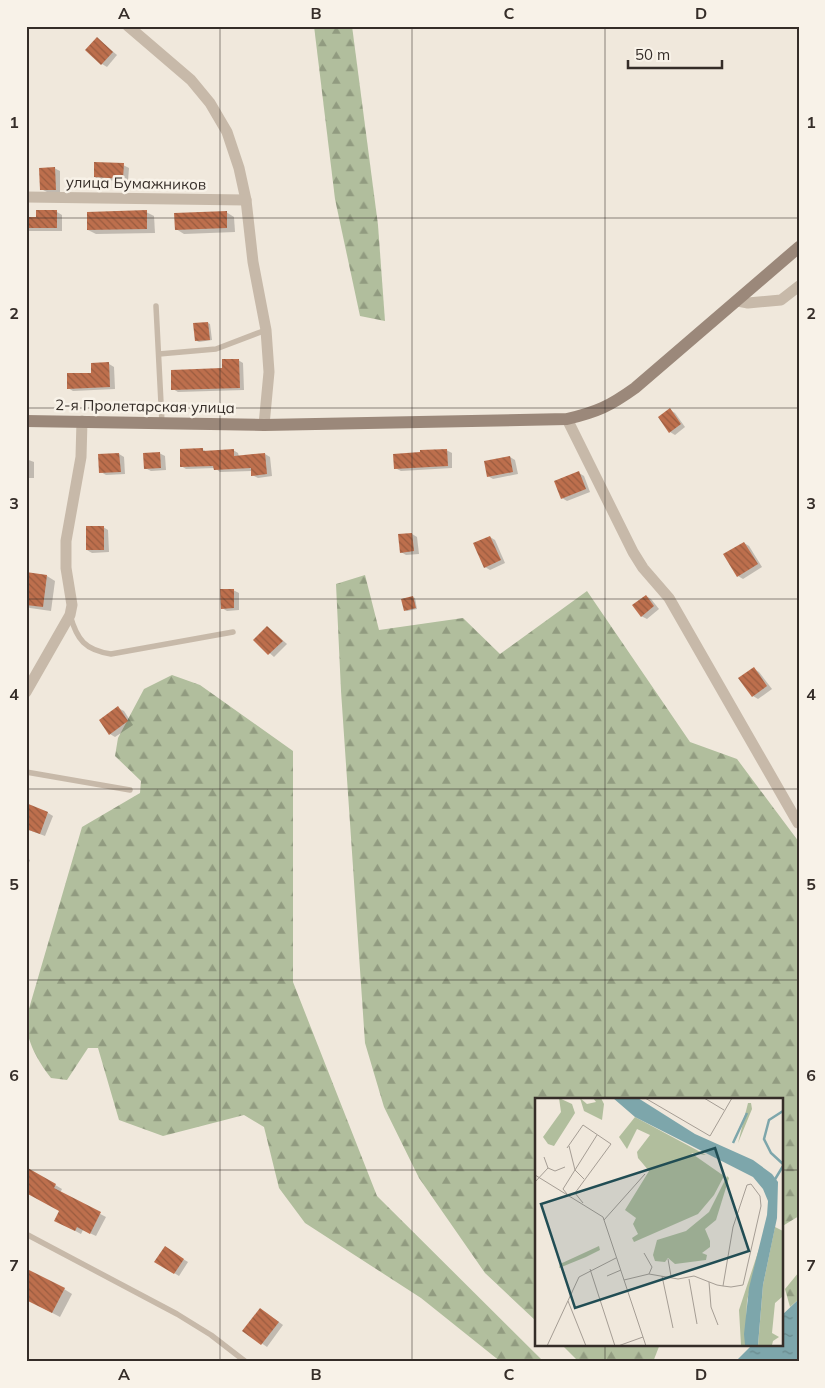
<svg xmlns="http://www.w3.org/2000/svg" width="825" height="1388" font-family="Mulish,sans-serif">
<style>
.forest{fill:url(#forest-firs)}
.water{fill:url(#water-ripples)}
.shadow{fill:#0003}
.building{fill:url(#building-back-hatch)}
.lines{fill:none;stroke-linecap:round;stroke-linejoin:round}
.lane{stroke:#c7b9a9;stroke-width:5.5}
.street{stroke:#c7b9a9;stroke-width:11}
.secondary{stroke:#9b887a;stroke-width:12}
.grid{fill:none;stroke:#352d28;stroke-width:1;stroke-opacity:0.55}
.labels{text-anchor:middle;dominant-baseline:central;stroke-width:5;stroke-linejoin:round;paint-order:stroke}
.street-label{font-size:15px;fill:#352d28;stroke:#f8f2e8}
.inset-river{fill:none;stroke:#7da6ab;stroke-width:2.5}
.inset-road{fill:none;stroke:#a59d94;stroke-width:1}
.view{fill:#214d54;fill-opacity:0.15;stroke:#214d54;stroke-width:2.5}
.inset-edge{fill:none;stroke:#352d28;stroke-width:2.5}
.neatline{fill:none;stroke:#352d28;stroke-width:2}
.grid-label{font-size:16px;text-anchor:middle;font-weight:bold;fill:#352d28}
</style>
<defs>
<pattern id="forest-firs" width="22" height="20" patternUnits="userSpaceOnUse" patternTransform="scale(1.25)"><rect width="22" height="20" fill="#b1be9d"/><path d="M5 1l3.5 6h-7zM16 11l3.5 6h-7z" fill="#919b80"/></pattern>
<pattern id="water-ripples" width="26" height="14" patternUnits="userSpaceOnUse" patternTransform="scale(1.25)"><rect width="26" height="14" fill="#7da6ab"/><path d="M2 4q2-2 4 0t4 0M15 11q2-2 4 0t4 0" fill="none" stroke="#67888b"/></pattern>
<pattern id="building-back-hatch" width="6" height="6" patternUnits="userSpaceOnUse" patternTransform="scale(1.25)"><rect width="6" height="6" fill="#bd6f4d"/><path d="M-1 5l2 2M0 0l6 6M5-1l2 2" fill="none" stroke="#9a5c40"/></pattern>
</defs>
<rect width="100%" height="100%" fill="#f0e8dc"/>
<g class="forest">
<path d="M314 26H352L378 225 385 321 360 316 335 199Z"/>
<path d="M365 575 379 630 463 618 500 654 587 591 690 742 737 759 799 842V1216L781 1227V1099H536V1321L485 1273 419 1178 384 1107 365 1043 341 691 336 584Z"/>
<path d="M172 675 200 685 293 751V982L377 1196 544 1362H501L421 1298 305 1223 279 1188 264 1127 244 1115 163 1136 119 1120 98 1048H88L67 1080 51 1078C38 1061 26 1041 26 1019L82 827 140 793 141 781 115 756 118 738 144 689Z"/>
<path d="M799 1272V1299L790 1307 785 1289Z"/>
<path d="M561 1344H660L653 1362H579Z"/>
</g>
<path class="water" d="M799 1299V1362H735L753 1344H781V1316Z"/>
<g class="shadow">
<path d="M97 38 117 55 107 67 102 64Z"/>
<path d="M123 165 129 168 128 181 100 180 95 177Z"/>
<path d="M54 168 60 171V192H47L41 189Z"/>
<path d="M57 212 62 215V231H26V218H38Z"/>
<path d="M146 212 154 216 155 233 96 234 88 230Z"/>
<path d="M226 212 234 217 235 232 184 234 176 229Z"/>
<path d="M208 323 210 324 212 340 199 342 197 341 195 324Z"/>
<path d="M238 360 243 363 244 390 178 392 173 389 224 370Z"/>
<path d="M109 364 114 367 115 389 73 391 68 388Z"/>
<path d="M670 410 675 413 685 427 675 435 670 432Z"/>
<path d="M202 449 207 452 233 450 238 453 239 457 265 454 270 457 272 476 258 478 252 475V471L220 472 215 468 186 469 181 466Z"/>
<path d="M446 450 452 453V468L401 471 395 468Z"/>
<path d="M159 453 165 456 166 470 151 471 145 468Z"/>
<path d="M119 454 124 457 125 474 106 475 101 472Z"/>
<path d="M510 457 515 460 518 474 493 479 488 476Z"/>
<path d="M26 459 34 462V478H26Z"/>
<path d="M579 473 584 476 590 492 567 501 562 498Z"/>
<path d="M103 527 108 530 109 552 92 553 87 550Z"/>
<path d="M412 534 417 537 419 554 406 555 401 552 399 535Z"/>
<path d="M490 537 495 540 505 563 490 570 485 567Z"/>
<path d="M744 543 749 546 762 567 743 579 738 576Z"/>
<path d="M26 573 47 576 55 581 51 611 30 608 26 606Z"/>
<path d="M233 590 239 593V610L227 611 222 608Z"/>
<path d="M646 596 651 599 659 609 647 619 641 616Z"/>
<path d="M412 597 415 598 417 609 407 611 405 610Z"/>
<path d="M268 627 287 644 274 657 255 640Z"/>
<path d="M754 669 759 672 772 689 758 699 753 696Z"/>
<path d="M118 708 124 711 133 725 115 737 110 734Z"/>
<path d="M48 813 53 816 45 836 26 829Z"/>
<path d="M26 858 30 860 26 871Z"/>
<path d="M30 1170 62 1189 60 1193 106 1217 96 1236 83 1230 81 1234 62 1224 60 1211Z"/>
<path d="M165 1248 188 1262 179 1276 156 1262Z"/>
<path d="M64 1289 72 1294 60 1317 26 1299Z"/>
<path d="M265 1312 283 1325 267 1347 244 1331Z"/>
</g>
<g class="building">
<path d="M97 37 113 52 101 65 85 50Z"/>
<path d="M94 162 124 163 123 179 94 177Z"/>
<path d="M55 167 56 190H40L39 168Z"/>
<path d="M36 210H57V228H26V217H36Z"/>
<path d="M147 210V229L87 230V212Z"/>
<path d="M227 211V228L175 230 174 213Z"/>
<path d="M208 322 210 340 195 341 193 323Z"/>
<path d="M222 359H239L240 388 171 390V370L222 368Z"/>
<path d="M109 362 110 387 67 389V373H91V363Z"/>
<path d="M670 408 681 424 669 433 658 417Z"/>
<path d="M203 448V451L234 449V456L265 453 267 474 251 476V468L214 470 213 466 180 467V449Z"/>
<path d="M447 449 448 466 394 469 393 454 420 452V450Z"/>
<path d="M160 452 161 468 144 469 143 453Z"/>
<path d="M119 453 121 472 99 473 98 454Z"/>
<path d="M510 456 513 472 487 477 484 461Z"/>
<path d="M579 471 586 489 561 499 554 481Z"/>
<rect x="86" y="526" width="18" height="24"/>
<path d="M412 533 414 551 400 553 398 534Z"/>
<path d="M490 536 501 560 484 568 473 543Z"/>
<path d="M744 542 758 564 737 577 723 554Z"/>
<path d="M26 572 47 575 43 607 26 605Z"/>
<path d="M220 589H234V608L221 609Z"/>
<path d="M646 595 654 606 641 617 632 605Z"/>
<path d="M413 596 416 608 404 611 401 599Z"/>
<path d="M267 626 283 641 268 655 253 640Z"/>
<path d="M754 667 767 686 752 697 738 678Z"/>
<path d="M118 706 128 721 109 735 99 720Z"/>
<path d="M26 803 48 812 40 834 26 829Z"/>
<path d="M26 1167 56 1184 54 1188 101 1212 90 1234 77 1227 75 1231 54 1221 59 1211 26 1193Z"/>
<path d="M165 1246 184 1259 174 1274 154 1262Z"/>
<path d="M29 1270 65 1288 52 1313 26 1300V1275Z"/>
<path d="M260 1308 279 1322 261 1345 242 1331Z"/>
</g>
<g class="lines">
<g class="lane">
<path d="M156 306 162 423"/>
<path d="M159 354 216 349 266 330"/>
<path d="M70 615C77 640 85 650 111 654L233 632"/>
<path d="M26 772 130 790"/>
<path d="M26 1234 177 1314 211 1335 246 1362"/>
</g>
<g class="street">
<path d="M128 26 191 80 210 103 227 132 239 168 246 200 253 262 266 330 269 372 264 425"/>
<path d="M26 197 246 200"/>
<path d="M738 301 748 303 781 300 799 286"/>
<path d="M567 419 633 552 643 568 669 598 798 823"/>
<path d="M26 692 70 615 72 605 66 568V541L81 457 82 421"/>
</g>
<path class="secondary" d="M26 421 264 425 567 419C597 412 610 406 635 388L799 247"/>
</g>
<path class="grid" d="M220 26V1362M412 26V1362M605 26V1099M26 218H799M26 408H799M26 599H799M26 789H799M26 980H799M26 1170H536M781 1170H799M605 1344V1362"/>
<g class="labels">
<g class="street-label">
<text transform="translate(136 183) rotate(1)">улица Бумажников</text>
<text transform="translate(145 406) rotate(1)">2-я Пролетарская улица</text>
</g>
</g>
<g transform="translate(535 1098)">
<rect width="248" height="248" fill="#f0e8dc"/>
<path d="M24 0 37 6 40 15 19 48 13 46 8 39 26 14ZM45 0 52 6 61 4 58 0H66L69 6 67 22 49 13ZM213 5H216L217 11 203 45ZM100 19 171 57 156 55 189 78 179 97 163 116 99 144 97 140 103 136 98 126 101 120 90 112 114 73 103 60 102 54 115 37 102 31 92 51 84 39ZM192 78 194 80 181 122 170 131 175 143V149L167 155 172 157 171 162 140 166 133 160 130 164 120 163 118 157 122 142 151 133 174 114ZM240 129 248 133 247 199 240 205 237 235 244 239 238 243 237 247 223 248 228 187ZM64 148 65 152 51 159 24 170 25 166ZM225 148 212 203 210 247H206L204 212Z" fill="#b1be9d"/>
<path d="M78 0H103L160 36 218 62 237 76 243 84 242 120 228 187 223 247H210L209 236 214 190 232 117 233 103 228 91 218 79 100 19Z" fill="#7da6ab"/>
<path class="inset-river" d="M248 13 234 22 229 41 236 55 248 66M198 45 212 15M239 83 248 68"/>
<path class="inset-road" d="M110 0 175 38 197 0M169 0 189 12M34 48 40 72 49 81M32 50 48 27 76 46 40 95 48 105M13 70 20 73 30 69M0 77 68 119 111 248M0 84 13 70 9 59M32 96 28 91 62 37M69 122 110 76M109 155 117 169 114 176M133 161 136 178M55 171 80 248M72 178 86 172M127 178 138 230M154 181 162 226M89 182 114 176 143 181 159 178 182 187 188 188 196 189 208 187 226 108 225 98 216 86 212 87 198 129 188 188M174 184 176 209 183 227M33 203 51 248M12 248 44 179 81 160M83 248 108 239"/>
<path class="view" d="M180 50 214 153 40 210 6 106Z"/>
<rect width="248" height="248" class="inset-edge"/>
</g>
<rect width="825" height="1388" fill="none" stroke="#f8f2e8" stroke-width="55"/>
<path d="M628 60v8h94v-8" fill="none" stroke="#352d28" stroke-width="2.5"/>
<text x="635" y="60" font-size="15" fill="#352d28" stroke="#f8f2e8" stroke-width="4" paint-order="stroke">50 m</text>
<rect x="28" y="28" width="770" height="1332" class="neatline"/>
<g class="grid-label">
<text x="124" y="19">A</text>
<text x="316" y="19">B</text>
<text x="509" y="19">C</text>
<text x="701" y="19">D</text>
<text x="14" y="128">1</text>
<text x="811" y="128">1</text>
<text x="14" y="319">2</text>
<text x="811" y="319">2</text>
<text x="14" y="509">3</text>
<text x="811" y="509">3</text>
<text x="14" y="700">4</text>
<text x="811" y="700">4</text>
<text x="14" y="890">5</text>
<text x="811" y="890">5</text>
<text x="14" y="1081">6</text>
<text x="811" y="1081">6</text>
<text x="14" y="1271">7</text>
<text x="811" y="1271">7</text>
<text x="124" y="1380">A</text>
<text x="316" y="1380">B</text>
<text x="509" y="1380">C</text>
<text x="701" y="1380">D</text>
</g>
</svg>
